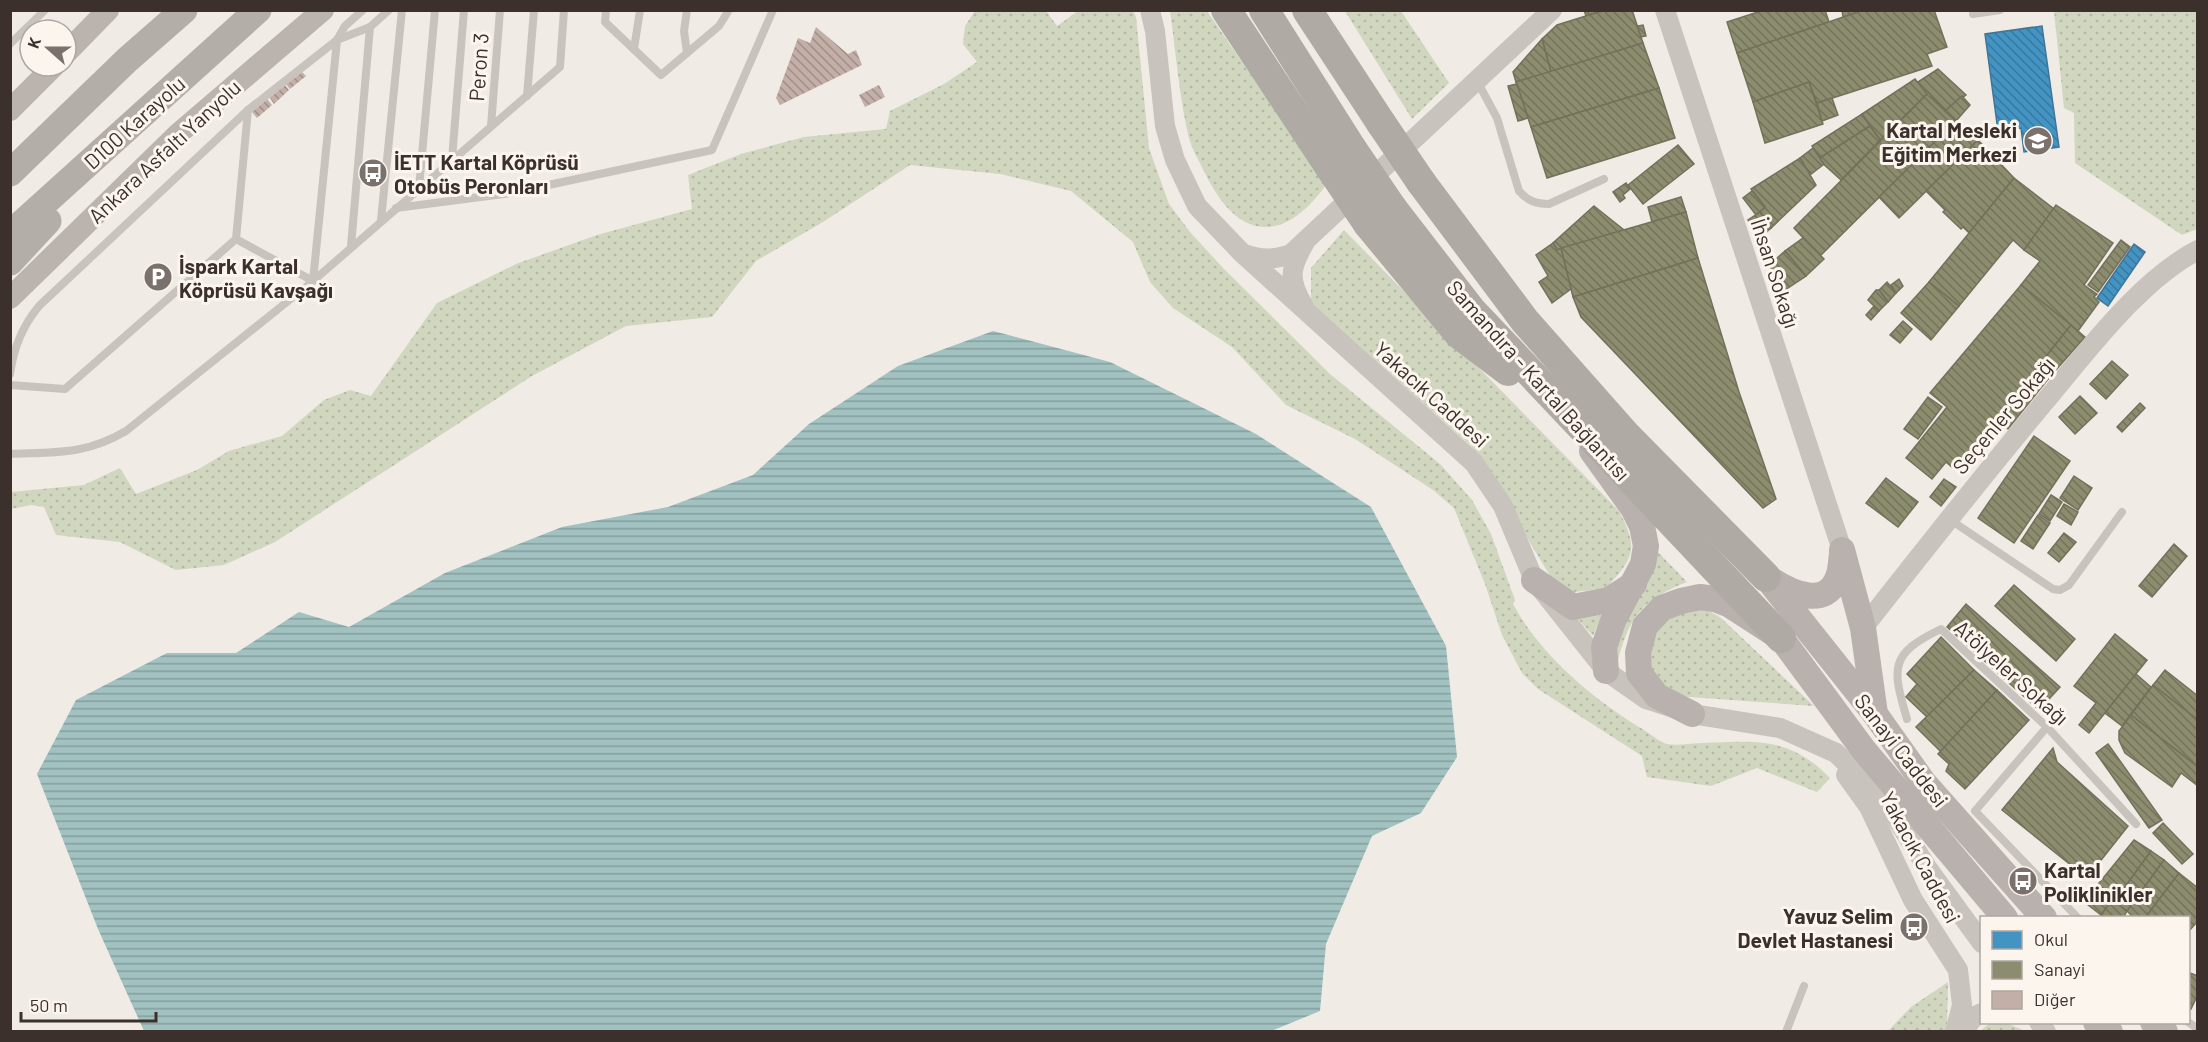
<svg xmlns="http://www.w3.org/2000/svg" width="2208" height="1042" font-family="Barlow,sans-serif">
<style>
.grass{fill:url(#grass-dots)}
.water{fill:url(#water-rules)}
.schools{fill:url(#schools-back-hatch);stroke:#417595;stroke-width:1.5}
.industry{fill:url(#industry-back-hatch);stroke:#74705a;stroke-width:1.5}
.building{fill:url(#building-back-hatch)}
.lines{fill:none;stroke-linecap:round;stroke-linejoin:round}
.service{stroke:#c9c3be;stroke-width:8}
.tertiary{stroke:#c9c3be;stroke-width:20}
.secondary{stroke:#bab3ae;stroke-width:22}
.primary{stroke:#b8b1ad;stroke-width:26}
.trunk{stroke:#b4aea8;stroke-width:27}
.motorway{stroke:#afaaa4;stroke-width:30}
.motorway-bridge{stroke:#afaaa4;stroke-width:30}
.labels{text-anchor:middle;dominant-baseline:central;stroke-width:6;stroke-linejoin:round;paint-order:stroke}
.street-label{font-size:21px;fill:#3b302b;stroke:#fbf5ee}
.poi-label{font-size:21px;font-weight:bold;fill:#3b302b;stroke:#fbf5ee;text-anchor:start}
</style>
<defs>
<pattern id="grass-dots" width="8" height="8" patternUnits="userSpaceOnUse" patternTransform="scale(1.5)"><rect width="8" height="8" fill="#d1d6bf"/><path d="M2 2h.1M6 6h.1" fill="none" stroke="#b4b8a4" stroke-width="1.8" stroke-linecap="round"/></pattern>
<pattern id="water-rules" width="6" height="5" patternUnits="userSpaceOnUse" patternTransform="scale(1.5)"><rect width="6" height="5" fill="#a1c2c1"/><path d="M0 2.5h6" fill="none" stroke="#849e9d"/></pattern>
<pattern id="schools-back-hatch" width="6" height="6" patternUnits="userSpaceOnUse" patternTransform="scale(1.5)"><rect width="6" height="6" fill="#4393c3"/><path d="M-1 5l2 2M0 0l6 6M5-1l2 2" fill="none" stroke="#39789f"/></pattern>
<pattern id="industry-back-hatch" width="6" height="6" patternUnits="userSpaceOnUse" patternTransform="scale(1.5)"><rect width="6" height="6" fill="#8c8c6e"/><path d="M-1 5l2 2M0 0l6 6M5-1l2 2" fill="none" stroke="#74735b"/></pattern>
<pattern id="building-back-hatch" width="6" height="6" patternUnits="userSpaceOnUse" patternTransform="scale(1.5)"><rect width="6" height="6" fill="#c3afa7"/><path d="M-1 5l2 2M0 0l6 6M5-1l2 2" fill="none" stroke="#a08f88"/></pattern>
</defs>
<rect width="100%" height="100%" fill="#f0ebe5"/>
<g class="grass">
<path d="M975 11H1046L1057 26 1078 11H1133L1136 17 1149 148 1169 204 1190 232 1223 268 1330 374 1440 464 1472 500 1491 534 1515 600 1513 604C1541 656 1594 700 1644 730 1650 734 1660 742 1667 744 1678 746 1693 743 1704 743 1758 741 1790 737 1830 778L1817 792 1757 768 1711 786 1647 777 1642 756 1538 689 1522 673 1502 635 1485 584 1454 508 1433 490 1355 439 1286 405 1232 347 1173 308 1150 282 1133 242 1071 191 1000 174 910 165 823 222 756 261 712 317 626 326 532 376 275 542 224 565 176 570 120 542 56 535 44 507 31 505 11 509V492L84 485 120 468 136 494 197 470 229 451 282 436 324 400 350 390 371 396 437 303 516 264 597 235 692 209 688 175 741 154 804 137 886 129 890 111 944 84 977 62 963 44 965 26Z"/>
<path d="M1170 11H1207L1326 185C1281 247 1236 239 1204 171 1199 161 1192 149 1189 138 1179 97 1176 52 1170 11Z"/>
<path d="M1345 11H1401L1449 83 1412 119Z"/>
<path d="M2054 11H2197V229L2182 235 2075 163 2074 113 2064 108Z"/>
<path d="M1344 230 1619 511C1639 549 1634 558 1606 588L1574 592 1552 579 1472 447 1311 302V268Z"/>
<path d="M1656 550 1687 582C1641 600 1630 616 1617 663L1612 620Z"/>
<path d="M1701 606 1721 618 1814 706 1676 696 1650 675C1645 630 1656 614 1701 606Z"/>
<path d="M1602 615 1593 636 1578 619Z"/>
<path d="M1948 982 1947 1031 1887 1032 1911 1007Z"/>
<path d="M1990 1023H2007L2025 1031H1980Z"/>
</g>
<path class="water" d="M993 331 1110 362 1256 434 1371 507 1446 646 1457 757 1421 813 1372 836 1326 944 1320 1011 1269 1032 144 1031 98 929 37 774 76 700 167 653H236L299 612 349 627 445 573 562 527 668 507 753 475 809 424 898 366Z"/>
<g class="schools">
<path d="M2042 26 2059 147 2024 152 2021 128 1998 131 1985 34Z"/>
<path d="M2134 244 2145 252 2108 306 2097 298Z"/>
</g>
<g class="industry">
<path d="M1584 10H1605L1586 16Z"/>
<path d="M1605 10H1632L1643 43 1551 72 1542 39 1557 25Z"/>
<path d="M1764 10H1825L1829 22 1737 53 1727 22Z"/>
<path d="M1842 10H1864L1843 17Z"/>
<path d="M1864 10H1934L1947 47 1927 54 1932 66 1817 103 1809 82 1753 102 1737 53Z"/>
<path d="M1643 25 1646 36 1641 37 1637 26Z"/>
<path d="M1542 39 1551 72 1516 82 1513 72Z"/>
<path d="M1643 43 1659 88 1531 127 1516 82Z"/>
<path d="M1938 69 1966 95 1945 111 1918 82Z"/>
<path d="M1915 79 1927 94 1880 140 1862 114Z"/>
<path d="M1809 82 1823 124 1765 143 1753 102Z"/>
<path d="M1517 84 1528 118 1518 121 1508 86Z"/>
<path d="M1659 88 1675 138 1547 178 1531 127Z"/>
<path d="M1927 94 1956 121 1820 256 1794 228Z"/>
<path d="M1962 96 1970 105 1956 121 1945 111Z"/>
<path d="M1832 98 1838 115 1822 121 1817 103Z"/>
<path d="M1862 114 1870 126 1820 158 1812 146Z"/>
<path d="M1956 121 1978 140 1899 218 1879 197Z"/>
<path d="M1870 126 1880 140 1841 180 1818 159Z"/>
<path d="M1978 140 2014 178 1969 233 1963 227 1961 229 1943 212 1945 210 1926 191Z"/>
<path d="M1678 145 1694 164 1643 204 1628 185Z"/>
<path d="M1813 148 1824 164 1810 175 1800 158Z"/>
<path d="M1800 158 1816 185 1771 228 1760 212 1765 207 1751 189Z"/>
<path d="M2014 178 2054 209 2024 250 2013 240 1959 306 1929 282Z"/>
<path d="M1626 183 1630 189 1623 195 1625 198 1620 202 1613 192Z"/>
<path d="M1752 191 1765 207 1756 215 1743 198Z"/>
<path d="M1681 197 1686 212 1652 222 1648 207Z"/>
<path d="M2056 205 2113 243 2084 285 2097 294 2094 297 2099 302 2078 331 2021 285 2040 261 2024 250Z"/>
<path d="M1594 206 1624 230 1557 250 1553 243Z"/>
<path d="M1686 212 1698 258 1573 297 1561 248Z"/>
<path d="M1760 212 1771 228 1759 238 1748 220Z"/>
<path d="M1803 238 1824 259 1806 276 1785 251Z"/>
<path d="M2121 240 2130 247 2098 292 2088 285Z"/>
<path d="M1553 243 1557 250 1561 248 1571 289 1552 303 1539 282 1548 276 1536 255Z"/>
<path d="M1785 251 1806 276 1785 290 1769 265Z"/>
<path d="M1698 258 1739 392 1776 499 1763 508 1581 317 1573 297Z"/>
<path d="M1899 279 1903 286 1896 293 1891 285Z"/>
<path d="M1887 282 1896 293 1888 302 1879 290Z"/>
<path d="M1929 282 1959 306 1931 340 1901 313Z"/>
<path d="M2021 285 2071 325 1955 470 1946 462 1932 479 1906 458 1947 407 1930 393Z"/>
<path d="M1876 290H1879L1888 302 1879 311 1868 300Z"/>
<path d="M1874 306 1879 311 1871 320 1866 315Z"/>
<path d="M1903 321 1912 329 1900 343 1890 335Z"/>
<path d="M2071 325 2085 337 2048 379 2036 369Z"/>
<path d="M2112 361 2128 375 2106 399 2090 384Z"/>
<path d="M2036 369 2048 379 2008 429 1997 418Z"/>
<path d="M2080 396 2097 413 2075 434 2059 417Z"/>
<path d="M1928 397 1942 407 1918 439 1904 429Z"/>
<path d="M2140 403 2145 408 2122 432 2117 427Z"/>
<path d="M2034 436 2070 461 2014 543 1978 518Z"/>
<path d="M2074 476 2092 488 2078 510 2060 498Z"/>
<path d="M1886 478 1918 502 1898 527 1866 503Z"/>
<path d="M1944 479 1956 487 1941 506 1930 497Z"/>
<path d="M2051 495 2062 502 2050 521 2039 514Z"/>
<path d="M2064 504 2078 512 2071 525 2057 516Z"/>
<path d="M2038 515 2050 523 2033 549 2021 541Z"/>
<path d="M2064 533 2076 542 2059 562 2048 553Z"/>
<path d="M2174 544 2187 556 2152 597 2139 586Z"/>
<path d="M2014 585 2075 639 2056 661 1995 606Z"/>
<path d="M1966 604 2060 687 2039 710 1947 627Z"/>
<path d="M2115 634 2147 660 2089 733 2079 725 2096 703 2074 686Z"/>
<path d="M1941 637 1974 670 1927 717 1906 697 1917 684 1907 674Z"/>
<path d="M1974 670 1997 690 1941 752 1916 727Z"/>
<path d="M2165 670 2198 696V720L2153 685Z"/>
<path d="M2136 674 2151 687 2122 726 2105 713Z"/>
<path d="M2153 685 2198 720V767L2131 715Z"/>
<path d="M1997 690 2029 720 1965 789 1946 771 1949 764 1938 754Z"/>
<path d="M2131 715 2198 767V786L2181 773 2172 787 2125 753 2119 740V731Z"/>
<path d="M2108 744 2162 820 2149 828 2096 753Z"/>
<path d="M2053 748 2057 762 2128 826 2087 878 2002 810Z"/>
<path d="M2163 823 2193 854 2182 864 2153 833Z"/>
<path d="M2134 840 2151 851 2114 902 2095 888Z"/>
<path d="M2151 851 2164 860 2127 911 2114 902Z"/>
<path d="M2164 860 2179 873 2145 918H2134L2127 911Z"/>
<path d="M2179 873 2198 888V921L2188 932V918H2145Z"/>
<path d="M2097 890 2112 900 2101 915 2087 904Z"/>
<path d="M2112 900 2127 911 2123 918H2099Z"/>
<path d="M2190 973 2198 976V994L2191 1009 2188 1008Z"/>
</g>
<g class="building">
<path d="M816 27 848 54 856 50 862 65 780 105 776 98 798 38 810 43Z"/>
<path d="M300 70 306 76 290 89 285 83Z"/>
<path d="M284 84 289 90 274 104 269 97Z"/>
<path d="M879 85 885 97 865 107 859 95Z"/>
<path d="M267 99 272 105 257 118 252 112Z"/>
</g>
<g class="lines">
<g class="service">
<path d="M606 10 605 22 661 75 719 26 729 10"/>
<path d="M1973 14 2000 10"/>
<path d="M10 44 45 10"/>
<path d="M634 49 640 10"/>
<path d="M687 53 684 31 687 10"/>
<path d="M1477 81 1497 118 1519 191C1528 201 1536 204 1549 204L1604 179"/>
<path d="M527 96 534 10"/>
<path d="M248 110 236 239 313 281"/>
<path d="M491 126 500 10"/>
<path d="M452 159 464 10"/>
<path d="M419 188 435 10"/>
<path d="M396 208 511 193 712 150 773 10"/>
<path d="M381 220 402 10"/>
<path d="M351 246 370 27"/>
<path d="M313 281 337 40 345 26 363 10"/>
<path d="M10 374C14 347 22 327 39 306L248 110 337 40 370 27 389 10"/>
<path d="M10 385 65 389 236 239"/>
<path d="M10 454C56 452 85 455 126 431L313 281 560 67 564 10"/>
<path d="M1949 519 2053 589 2060 590 2069 585 2122 512"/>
<path d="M1907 719C1892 668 1889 654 1941 629L2047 727 2136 824"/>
<path d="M2047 727 1975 811 2078 918"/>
<path d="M2188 1022 2198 1029"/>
<path d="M1786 1032 1804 986"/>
</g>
<g class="tertiary">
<path d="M1150 10 1155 31 1165 126 1175 160 1197 206 1242 253 1474 463 1503 506 1534 580 1606 671 1646 699 1692 714 1780 728 1836 753 1886 802 1928 869 1982 943"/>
<path d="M1665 10 1842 550"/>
<path d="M1244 254C1262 260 1273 260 1291 254L1552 10"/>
<path d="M1303 305C1288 280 1290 268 1304 244"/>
<path d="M1863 628C1925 549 1987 470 2052 393 2091 346 2143 278 2198 250"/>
<path d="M1846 775 1869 807 1913 900 1958 970 1962 1005 1955 1032"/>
<path d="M2039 1022 2046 1032"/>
<path d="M1962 1032 1975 1016 1982 1013"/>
</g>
<g class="secondary">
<path d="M66 53 108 10"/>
<path d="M10 110 54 66"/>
<path d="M10 298 178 134 323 10"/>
</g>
<g class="primary">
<path d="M1592 451 1633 508 1642 526 1646 546 1643 564 1613 621 1604 647 1606 671"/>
<path d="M1842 550 1863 628 1875 714"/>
<path d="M1766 577 1875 714 1924 783 2044 918"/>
<path d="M1534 580 1573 607 1609 600 1634 584"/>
<path d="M1773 581C1792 593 1826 609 1838 577 1841 570 1841 561 1842 553"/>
<path d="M1692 714 1657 696 1639 673 1638 653 1645 626 1662 608 1681 601 1700 597 1715 599 1730 605 1781 638 1863 749 2005 918"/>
<path d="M2096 1022 2110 1032"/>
<path d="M2153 1022 2165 1032"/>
</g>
<g class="trunk">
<path d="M10 173 127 60 184 10"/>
<path d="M10 234 258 10"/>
<path d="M10 262 48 221"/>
</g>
<g class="motorway">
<path d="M1226 10 1331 169"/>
<path d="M1264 10 1352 149"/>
<path d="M1307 10 1381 123"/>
<path d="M1421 182 1525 321 1625 434 1766 577"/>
<path d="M1392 208 1471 310 1781 638"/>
<path d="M1368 224 1459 334 1508 371"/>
</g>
<g class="motorway-bridge">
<path d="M1381 123 1421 182"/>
<path d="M1352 149 1392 208"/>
<path d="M1331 169 1368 224"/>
</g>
</g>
<defs>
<g id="school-disc" transform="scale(1.5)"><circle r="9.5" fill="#7a716c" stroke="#fbf5ee"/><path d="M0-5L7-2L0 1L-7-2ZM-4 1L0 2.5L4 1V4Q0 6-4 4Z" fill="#fff"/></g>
<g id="bus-disc" transform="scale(1.5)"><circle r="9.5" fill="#7a716c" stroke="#fbf5ee"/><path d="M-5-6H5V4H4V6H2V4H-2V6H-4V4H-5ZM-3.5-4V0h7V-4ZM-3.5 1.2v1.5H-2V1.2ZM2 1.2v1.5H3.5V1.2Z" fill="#fff"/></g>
<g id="parking-disc" transform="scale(1.5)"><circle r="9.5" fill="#7a716c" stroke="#fbf5ee"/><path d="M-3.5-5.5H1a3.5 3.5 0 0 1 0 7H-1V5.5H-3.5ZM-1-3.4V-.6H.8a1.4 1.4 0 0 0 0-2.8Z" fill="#fff"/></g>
</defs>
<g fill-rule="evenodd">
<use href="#school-disc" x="2038" y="141"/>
<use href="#bus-disc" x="373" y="173"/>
<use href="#parking-disc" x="158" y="277"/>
<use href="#bus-disc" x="2023" y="881"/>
<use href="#bus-disc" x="1914" y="927"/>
</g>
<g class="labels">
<g class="street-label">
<text transform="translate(478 67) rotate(-86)">Peron 3</text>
<text transform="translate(134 122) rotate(-42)">D100 Karayolu</text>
<text transform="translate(164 151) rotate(-43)">Ankara Asfaltı Yanyolu</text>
<text transform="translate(1776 273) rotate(72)">İhsan Sokağı</text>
<text transform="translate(1539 380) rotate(48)">Samandıra - Kartal Bağlantısı</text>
<text transform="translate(1432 394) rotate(42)">Yakacık Caddesi</text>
<text transform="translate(2003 415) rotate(-50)">Seçenler Sokağı</text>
<text transform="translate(2012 672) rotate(42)">Atölyeler Sokağı</text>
<text transform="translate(1902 750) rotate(52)">Sanayi Caddesi</text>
<text transform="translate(1921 857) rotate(62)">Yakacık Caddesi</text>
</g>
<g class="poi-label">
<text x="2017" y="129" text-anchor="end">Kartal Mesleki<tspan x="2017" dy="24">Eğitim Merkezi</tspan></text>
<text x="394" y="161">İETT Kartal Köprüsü<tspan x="394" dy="24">Otobüs Peronları</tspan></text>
<text x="179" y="265">İspark Kartal<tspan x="179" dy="24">Köprüsü Kavşağı</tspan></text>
<text x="2044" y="869">Kartal<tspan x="2044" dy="24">Poliklinikler</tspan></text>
<text x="1893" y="915" text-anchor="end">Yavuz Seli̇m<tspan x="1893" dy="24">Devlet Hastanesi̇</tspan></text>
</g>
</g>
<rect width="2208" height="1042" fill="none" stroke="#3b302b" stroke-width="24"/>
<rect x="1980" y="916" width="210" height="108" fill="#fbf5ee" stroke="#aea6a0" stroke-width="1.5"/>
<rect x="1992" y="931" width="30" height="18" fill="#4393c3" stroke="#aea6a0" stroke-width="1.5"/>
<text x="2034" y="946" font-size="18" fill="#3b302b">Okul</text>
<rect x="1992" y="961" width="30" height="18" fill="#8c8c6e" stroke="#aea6a0" stroke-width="1.5"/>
<text x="2034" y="976" font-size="18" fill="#3b302b">Sanayi</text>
<rect x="1992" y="991" width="30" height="18" fill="#c3afa7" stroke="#aea6a0" stroke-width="1.5"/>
<text x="2034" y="1006" font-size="18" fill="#3b302b">Diğer</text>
<g transform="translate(48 48) rotate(291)"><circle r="28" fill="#fbf5ee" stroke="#aea6a0" stroke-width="1.5"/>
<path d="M0-4.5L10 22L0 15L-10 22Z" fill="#7a716c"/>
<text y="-9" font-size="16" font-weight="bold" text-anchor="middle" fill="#3b302b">K</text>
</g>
<path d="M21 1012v9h135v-9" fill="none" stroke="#3b302b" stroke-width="3"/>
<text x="30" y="1012" font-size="18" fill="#3b302b" stroke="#fbf5ee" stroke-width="4.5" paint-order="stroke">50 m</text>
</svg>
